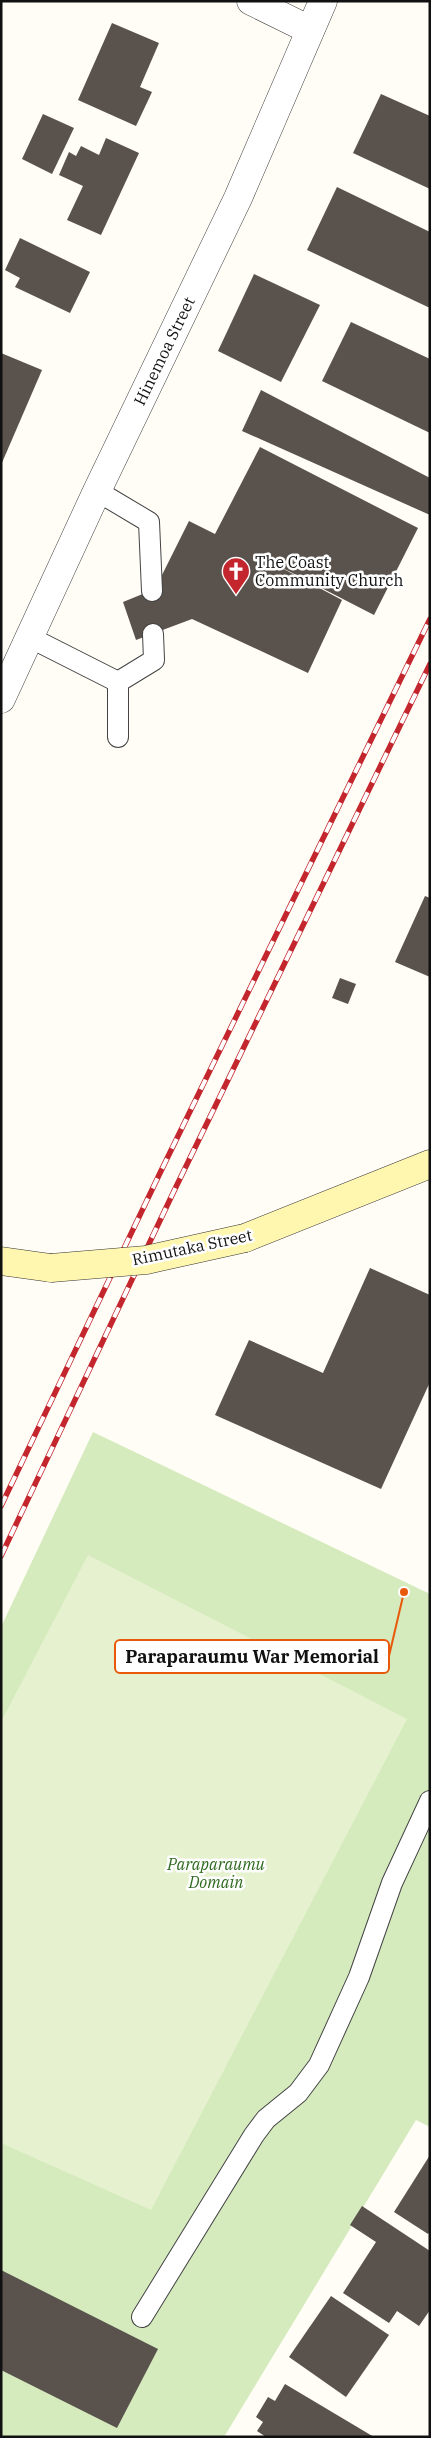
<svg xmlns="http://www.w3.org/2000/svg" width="431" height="2438" font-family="'IBM Plex Serif',serif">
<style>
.green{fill:#d5ebbd}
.pitch{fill:#e6f2cf}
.building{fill:#5a524d}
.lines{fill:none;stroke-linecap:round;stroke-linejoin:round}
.lane-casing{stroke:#444;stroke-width:22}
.street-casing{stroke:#444;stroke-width:29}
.secondary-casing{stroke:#333;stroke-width:29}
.lane{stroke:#fff;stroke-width:20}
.street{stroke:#fff;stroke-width:28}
.secondary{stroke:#fff6b0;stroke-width:28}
.rail-casing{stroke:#c4262e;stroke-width:5.5}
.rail{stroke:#fff;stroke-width:4;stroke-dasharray:11;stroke-linecap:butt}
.secondary-bridge-casing{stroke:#333;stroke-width:29;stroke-linecap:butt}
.secondary-bridge{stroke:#fff6b0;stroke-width:28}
.labels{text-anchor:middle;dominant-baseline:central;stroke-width:5;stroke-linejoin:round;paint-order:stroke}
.street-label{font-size:16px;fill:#111;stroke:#fff}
.poi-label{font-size:16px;fill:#111;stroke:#fff;text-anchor:start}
.park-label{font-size:16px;font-style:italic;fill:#2f6b1f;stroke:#fff}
.leader{fill:none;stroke:#e8590c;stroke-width:2}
.callout-dot{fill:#e8590c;stroke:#fff;stroke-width:2}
.callout{fill:#fff;stroke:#e8590c;stroke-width:2}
.callout-label{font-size:18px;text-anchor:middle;font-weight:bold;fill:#111}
</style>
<rect width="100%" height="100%" fill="#fffdf5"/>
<path class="green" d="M93 1432 430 1594V2127L416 2120 224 2437H1V1627Z"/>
<path class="pitch" d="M88 1555 407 1719 151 2210 1 2143V1722Z"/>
<g class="building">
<path d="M112 23 159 43 140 87 152 92 136 126 78 100Z"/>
<path d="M381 94 430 116V189L353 153Z"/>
<path d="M43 114 74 128 52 174 22 159Z"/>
<path d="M106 138 139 153 101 235 67 220 83 186 59 175 69 152 76 156 81 146 99 155Z"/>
<path d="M337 187 430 232V308L307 250Z"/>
<path d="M20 238 90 272 70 313 15 287 20 278 5 270Z"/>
<path d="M254 274 320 305 281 382 218 351Z"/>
<path d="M351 322 430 359V433L322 381Z"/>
<path d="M1 353 42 370 1 465Z"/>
<path d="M261 390 430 478V515L242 431Z"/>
<path d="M260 447 418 528 374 615 246 549 342 600 308 673 192 619 136 640 123 602 155 589 189 521 215 534Z"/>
<path d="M425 896 430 898V977L395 962Z"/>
<path d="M340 978 356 984 348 1004 332 998Z"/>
<path d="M370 1268 430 1295V1382L381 1489 215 1415 249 1340 323 1373Z"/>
<path d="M430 2155V2231L428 2234 394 2212Z"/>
<path d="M362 2206 430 2251V2310L419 2326 397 2311 389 2323 343 2293 376 2242 350 2225Z"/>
<path d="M1 2270 158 2349 117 2428 1 2370Z"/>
<path d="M331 2296 389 2335 346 2397 289 2357Z"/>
<path d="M285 2384 374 2437H266L257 2431 263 2422 256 2417 268 2397 275 2401Z"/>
</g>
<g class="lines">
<g class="lane-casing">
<g id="lane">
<path d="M97 491 149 522 152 591"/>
<path d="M29 637 118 682"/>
<path d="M118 682 154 660 153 634"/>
<path d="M118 682V737"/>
<path d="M142 2317 254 2135 266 2119 298 2093 319 2065 359 1977 392 1883 430 1801"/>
</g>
</g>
<g class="street-casing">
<g id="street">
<path d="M251 1 310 30"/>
<path d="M1 699 97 491 238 198 323 1"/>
</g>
</g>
<g class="secondary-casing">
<g id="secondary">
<path d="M245 1238 430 1164"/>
<path d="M1 1261 51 1268"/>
</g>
</g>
<use href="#lane" class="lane"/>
<use href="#street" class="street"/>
<use href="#secondary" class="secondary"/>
<g class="rail-casing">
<g id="rail">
<path d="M1 1506 160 1173 430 619"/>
<path d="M1 1556 174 1191 430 664"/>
</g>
</g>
<use href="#rail" class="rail"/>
<g class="secondary-bridge-casing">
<path id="secondary-bridge" d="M51 1268 146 1260 245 1238"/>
</g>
<use href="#secondary-bridge" class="secondary-bridge"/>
</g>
<defs>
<g id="church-pin" transform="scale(1.4375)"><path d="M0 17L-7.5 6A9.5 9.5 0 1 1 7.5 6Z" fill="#c4262e" stroke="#fff"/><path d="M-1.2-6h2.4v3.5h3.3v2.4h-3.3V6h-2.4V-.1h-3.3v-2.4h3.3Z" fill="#fff"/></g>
</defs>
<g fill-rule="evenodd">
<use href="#church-pin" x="236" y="571"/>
</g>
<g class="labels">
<g class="street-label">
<text transform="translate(164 351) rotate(-64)">Hinemoa Street</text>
<text transform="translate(192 1247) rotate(-12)">Rimutaka Street</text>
</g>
<g class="poi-label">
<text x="255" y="562">The Coast<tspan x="255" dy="18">Community Church</tspan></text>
</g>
<g class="park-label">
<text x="216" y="1864">Paraparaumu<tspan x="216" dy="18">Domain</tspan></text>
</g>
</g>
<path class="leader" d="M404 1592L389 1656"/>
<circle class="callout-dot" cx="404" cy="1592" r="5"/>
<rect class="callout" x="115" y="1640" width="274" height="33" rx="5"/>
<g class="callout-label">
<text x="252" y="1663">Paraparaumu War Memorial</text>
</g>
<rect width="431" height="2438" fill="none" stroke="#111111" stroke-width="5"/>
</svg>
